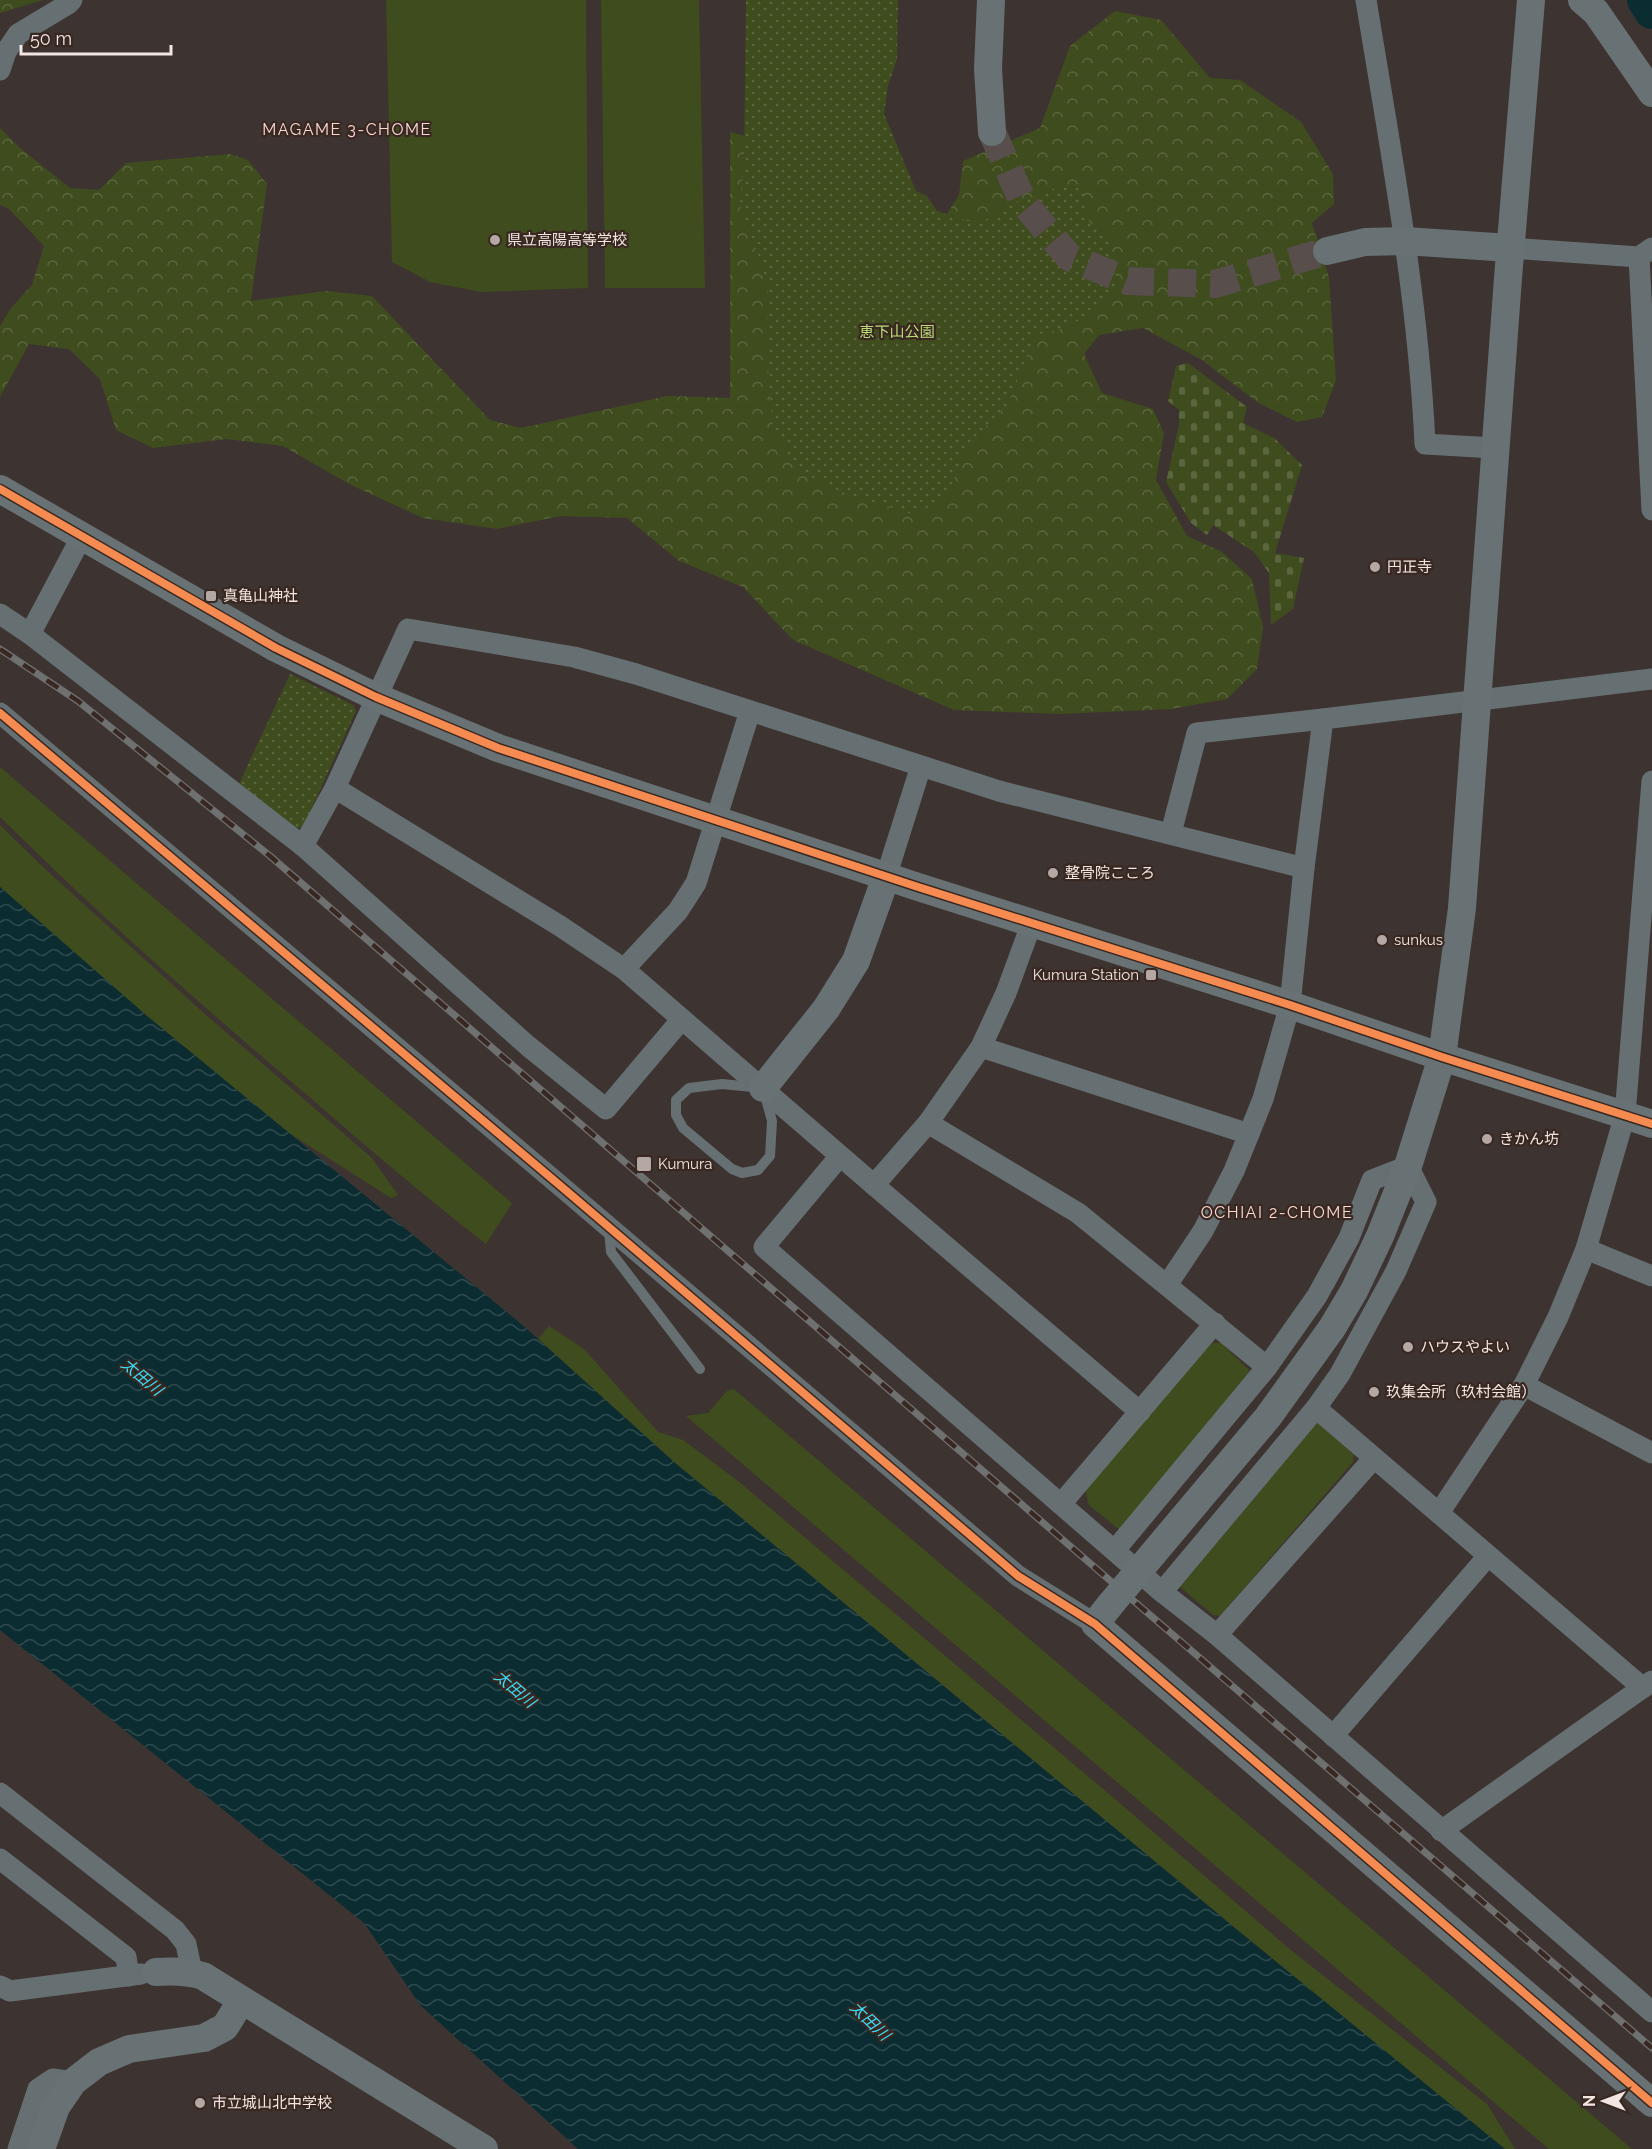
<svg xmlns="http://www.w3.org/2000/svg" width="1652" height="2149" font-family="Raleway,'Noto Sans JP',sans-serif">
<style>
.grass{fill:#3f4c1d}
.forest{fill:url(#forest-crowns)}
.cemetery{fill:url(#cemetery-stones)}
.park{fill:url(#park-dots)}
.water{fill:url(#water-waves)}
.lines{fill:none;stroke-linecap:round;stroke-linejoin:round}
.river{stroke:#0b2c31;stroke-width:36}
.secondary-tunnel{stroke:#584f4c;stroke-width:28;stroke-dasharray:28 14;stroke-linecap:butt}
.lane{stroke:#667072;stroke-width:10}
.street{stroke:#667072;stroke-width:21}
.secondary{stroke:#687274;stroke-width:28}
.rail-casing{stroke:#6f7070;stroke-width:7}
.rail{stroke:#392821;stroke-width:4.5;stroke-dasharray:14;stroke-linecap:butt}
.secondary-bridge{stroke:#687274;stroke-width:28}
.cycleway-casing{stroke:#392821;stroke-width:11}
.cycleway{stroke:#f68b52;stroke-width:8}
.poi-dot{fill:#b3a8a4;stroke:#392821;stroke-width:2}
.labels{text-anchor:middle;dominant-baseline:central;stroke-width:4.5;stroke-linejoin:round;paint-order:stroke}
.poi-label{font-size:15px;fill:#f2e6e2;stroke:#392821;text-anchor:start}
.park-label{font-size:15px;fill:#badc77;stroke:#392821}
.neighbourhood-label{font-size:16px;letter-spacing:1.5px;fill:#fcd9d3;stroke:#392821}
.water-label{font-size:16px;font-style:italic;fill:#37dcf9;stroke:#392821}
</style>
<defs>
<pattern id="forest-crowns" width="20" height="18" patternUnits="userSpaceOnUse" patternTransform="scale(1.5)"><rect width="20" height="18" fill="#3f4c1d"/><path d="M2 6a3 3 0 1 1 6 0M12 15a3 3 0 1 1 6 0" fill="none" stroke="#5b663e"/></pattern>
<pattern id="cemetery-stones" width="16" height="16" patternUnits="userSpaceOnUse" patternTransform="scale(1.5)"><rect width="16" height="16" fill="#3f4c1d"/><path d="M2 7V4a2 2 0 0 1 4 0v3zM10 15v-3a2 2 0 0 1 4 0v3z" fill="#5b663e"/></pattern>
<pattern id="park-dots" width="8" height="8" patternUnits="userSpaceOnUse" patternTransform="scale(1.5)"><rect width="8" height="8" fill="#3f4c1d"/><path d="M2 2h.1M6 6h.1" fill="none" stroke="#5b663e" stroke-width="1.8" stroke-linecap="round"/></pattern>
<pattern id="water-waves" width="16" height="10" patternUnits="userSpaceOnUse" patternTransform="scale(1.5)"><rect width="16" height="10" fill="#0b2c31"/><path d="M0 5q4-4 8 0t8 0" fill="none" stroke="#2f4b4f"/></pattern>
</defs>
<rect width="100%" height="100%" fill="#3d3431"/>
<g class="grass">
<path d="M386 0H586L588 288 481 292 430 282 392 262Z"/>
<path d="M601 0H699L705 288H605Z"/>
<path d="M0 767 512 1203 486 1244C425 1197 366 1146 307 1095 202 1006 98 914 0 817Z"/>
<path d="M0 825 43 867 206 1015 372 1158 398 1195 391 1198 289 1133 147 1016 0 887Z"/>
<path d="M549 1326 584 1349 658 1432 683 1440 738 1481 1109 1794 1292 1951 1487 2104 1515 2149H1505L1241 1933 674 1462 538 1339Z"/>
<path d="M1211 1343H1221L1250 1371 1121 1531 1089 1505 1085 1490Z"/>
<path d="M734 1389 1632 2149H1549L686 1416 708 1413 727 1391Z"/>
<path d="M1318 1421 1354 1455 1353 1462 1220 1616 1213 1615 1180 1587Z"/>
</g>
<g class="forest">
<path d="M0 0H43L0 13Z"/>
<path d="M1115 11 1161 20 1210 78 1240 80 1301 122 1333 174 1334 204 1312 223 1329 277 1336 380 1322 417 1297 422 1257 402 1202 360 1143 328 1099 335 1084 354 1102 393 1153 409 1164 433 1156 480 1187 536 1222 552 1252 579 1263 627 1257 669 1227 699 1171 709 1059 714 954 710 793 640 743 587 679 561 627 518 560 516 497 529 423 518 349 484 283 446 226 439 153 448 116 430 100 379 69 349 29 344 0 397V326L11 308 32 285 44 246 9 209 0 205V128L20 148 70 188 99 190 126 163 230 154 248 160 267 184 251 301 327 291 372 296 490 420 521 428 667 396 730 398V132L795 149 938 228 959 195 963 161 1040 128 1070 46Z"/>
</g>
<path class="cemetery" d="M1188 363 1247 407 1243 423 1274 438 1302 465 1275 553 1304 558 1293 609 1271 625 1269 573 1254 552 1213 525 1207 535 1191 523 1166 482 1179 425V410L1168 401 1176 366Z"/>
<g class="park">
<path d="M746 0H898L897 59 888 86 884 114 916 191 927 196 937 211 968 221 996 218 1012 203 1033 197 1061 186 1083 189 1089 222 1108 235 1116 265 1115 287 1094 313 1061 329 1035 335 1008 404 967 446 946 498 912 514 839 491 796 469 772 423 767 352 768 291 758 253 747 228 740 205 744 156Z"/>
<path d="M290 674 353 705 356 711 303 827 294 828 239 784Z"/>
</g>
<path class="water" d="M0 887 147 1016 526 1328 674 1462 1241 1933 1505 2149H578L421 2006 364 1923 0 1630Z"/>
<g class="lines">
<path class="river" d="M1645 0 1652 11"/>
<path class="secondary-tunnel" d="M992 132 1023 202 1069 257 1128 281 1215 284 1327 251"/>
<g class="lane">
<path d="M722 1084 763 1088 772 1121 770 1156 758 1170 742 1173 732 1169 683 1128 676 1115V1100L689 1088Z"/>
<path d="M609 1229 611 1252 700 1369"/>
</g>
<g class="street">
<path d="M1366 0C1390 147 1418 294 1425 444L1495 448"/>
<path d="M0 70 6 52 18 34 68 4 72 0"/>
<path d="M1510 248 1639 257 1652 248"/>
<path d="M1639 257 1652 510"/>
<path d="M0 614 30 634 303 846 528 1046 606 1109 682 1019"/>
<path d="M30 634 82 536"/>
<path d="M0 713 563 1188 1018 1576 1095 1624"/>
<path d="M335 788 560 926 624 969 874 1185 928 1123 981 1047 1006 993 1031 925"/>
<path d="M1171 833 1197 733 1323 719"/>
<path d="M303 846 335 788 408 629 574 657 636 674 999 791 1304 868"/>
<path d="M886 877 921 766"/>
<path d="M624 969 678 911 696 883 750 711"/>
<path d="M981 1047 1249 1134"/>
<path d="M928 1123 1078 1213 1267 1367"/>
<path d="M840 1156 764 1247 1162 1592 1217 1635 1652 2012"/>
<path d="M874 1185 1140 1412"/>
<path d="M1586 1249 1652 1276"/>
<path d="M1167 1285 1203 1231 1234 1171 1263 1099 1290 1005 1304 868 1323 719 1652 679"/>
<path d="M1524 1385 1652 1453"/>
<path d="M1316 1408 1643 1688"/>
<path d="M1061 1504 1215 1323"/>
<path d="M1439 1513 1524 1385 1558 1317 1586 1249 1625 1115 1652 781"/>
<path d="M1115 1550 1267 1367 1317 1296 1349 1238 1372 1180 1408 1166 1426 1202 1396 1271 1340 1374 1316 1408 1162 1592"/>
<path d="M1217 1635 1374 1458"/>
<path d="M1333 1736 1488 1556"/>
<path d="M0 1793 175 1930 186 1944 192 1972"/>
<path d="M1441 1831 1652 1681"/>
<path d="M0 1859 126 1957 129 1976"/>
<path d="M0 1986 10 1991 141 1974"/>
<path d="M18 2149 38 2089 53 2079 73 2082"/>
</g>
<g class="secondary">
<path d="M991 0 988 69 992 132"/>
<path d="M1582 0 1596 12 1652 93"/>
<path d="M1327 251 1365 242 1405 241 1510 248"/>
<path d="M0 489 276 648 376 697 498 748 915 886 1290 1005 1442 1057 1652 1124"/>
<path d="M763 1088 826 1009 856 961 886 877"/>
<path d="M1332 1328 1354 1291 1380 1236 1408 1166 1442 1057 1462 908 1508 278 1531 0"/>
<path d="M1110 1605 1095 1624 1652 2103"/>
<path d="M156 1972C173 1971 187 1971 203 1976L484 2149"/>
<path d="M41 2149 56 2107 73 2082 99 2062 129 2049 204 2038 225 2027 241 2001"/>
</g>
<g class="rail-casing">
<path id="rail" d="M0 649 78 701 270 856 1652 2048"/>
</g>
<use href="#rail" class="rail"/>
<path class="secondary-bridge" d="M1110 1605 1268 1417 1332 1328"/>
<g class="cycleway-casing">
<g id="cycleway">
<path d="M0 489 276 648 376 697 498 748 915 886 1290 1005 1442 1057 1652 1124"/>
<path d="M0 713 563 1188 1018 1576 1095 1624 1652 2103"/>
</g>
</g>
<use href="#cycleway" class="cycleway"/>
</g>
<g class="poi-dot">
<circle cx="495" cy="240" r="6"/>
<circle cx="1375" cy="567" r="6"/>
<rect x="205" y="590" width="12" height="12" rx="3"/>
<circle cx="1053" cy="873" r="6"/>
<circle cx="1382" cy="940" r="6"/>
<rect x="1145" y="969" width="12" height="12" rx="3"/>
<circle cx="1487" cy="1139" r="6"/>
<rect x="636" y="1156" width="16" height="16" rx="3"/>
<circle cx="1408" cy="1347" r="6"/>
<circle cx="1374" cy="1392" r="6"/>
<circle cx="200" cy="2103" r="6"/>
</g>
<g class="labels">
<g class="poi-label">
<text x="507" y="240">県立高陽高等学校</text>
<text x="1387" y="567">円正寺</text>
<text x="223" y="596">真亀山神社</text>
<text x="1065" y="873">整骨院こころ</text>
<text x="1394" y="940">sunkus</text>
<text x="1139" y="975" text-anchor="end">Kumura Station</text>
<text x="1499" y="1139">きかん坊</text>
<text x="658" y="1164">Kumura</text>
<text x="1420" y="1347">ハウスやよい</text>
<text x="1386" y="1392">玖集会所（玖村会館）</text>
<text x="212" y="2103">市立城山北中学校</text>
</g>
<g class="park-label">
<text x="897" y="332">恵下山公園</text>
</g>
<g class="neighbourhood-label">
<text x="347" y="129">MAGAME 3-CHOME</text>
<text x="1277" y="1212">OCHIAI 2-CHOME</text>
</g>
<g class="water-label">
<text transform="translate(142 1377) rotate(40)">太田川</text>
<text transform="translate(515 1689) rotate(40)">太田川</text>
<text transform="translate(870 2021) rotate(44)">太田川</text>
</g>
</g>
<g transform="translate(1604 2101) rotate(270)" stroke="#392821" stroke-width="4.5" paint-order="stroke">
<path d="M0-4.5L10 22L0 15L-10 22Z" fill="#f2e6e2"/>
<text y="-9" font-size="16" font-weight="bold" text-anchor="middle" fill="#f2e6e2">N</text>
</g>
<path d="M21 45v9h150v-9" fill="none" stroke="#f2e6e2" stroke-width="3"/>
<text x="30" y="45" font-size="18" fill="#f2e6e2" stroke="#392821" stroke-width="4.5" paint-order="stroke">50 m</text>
</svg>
